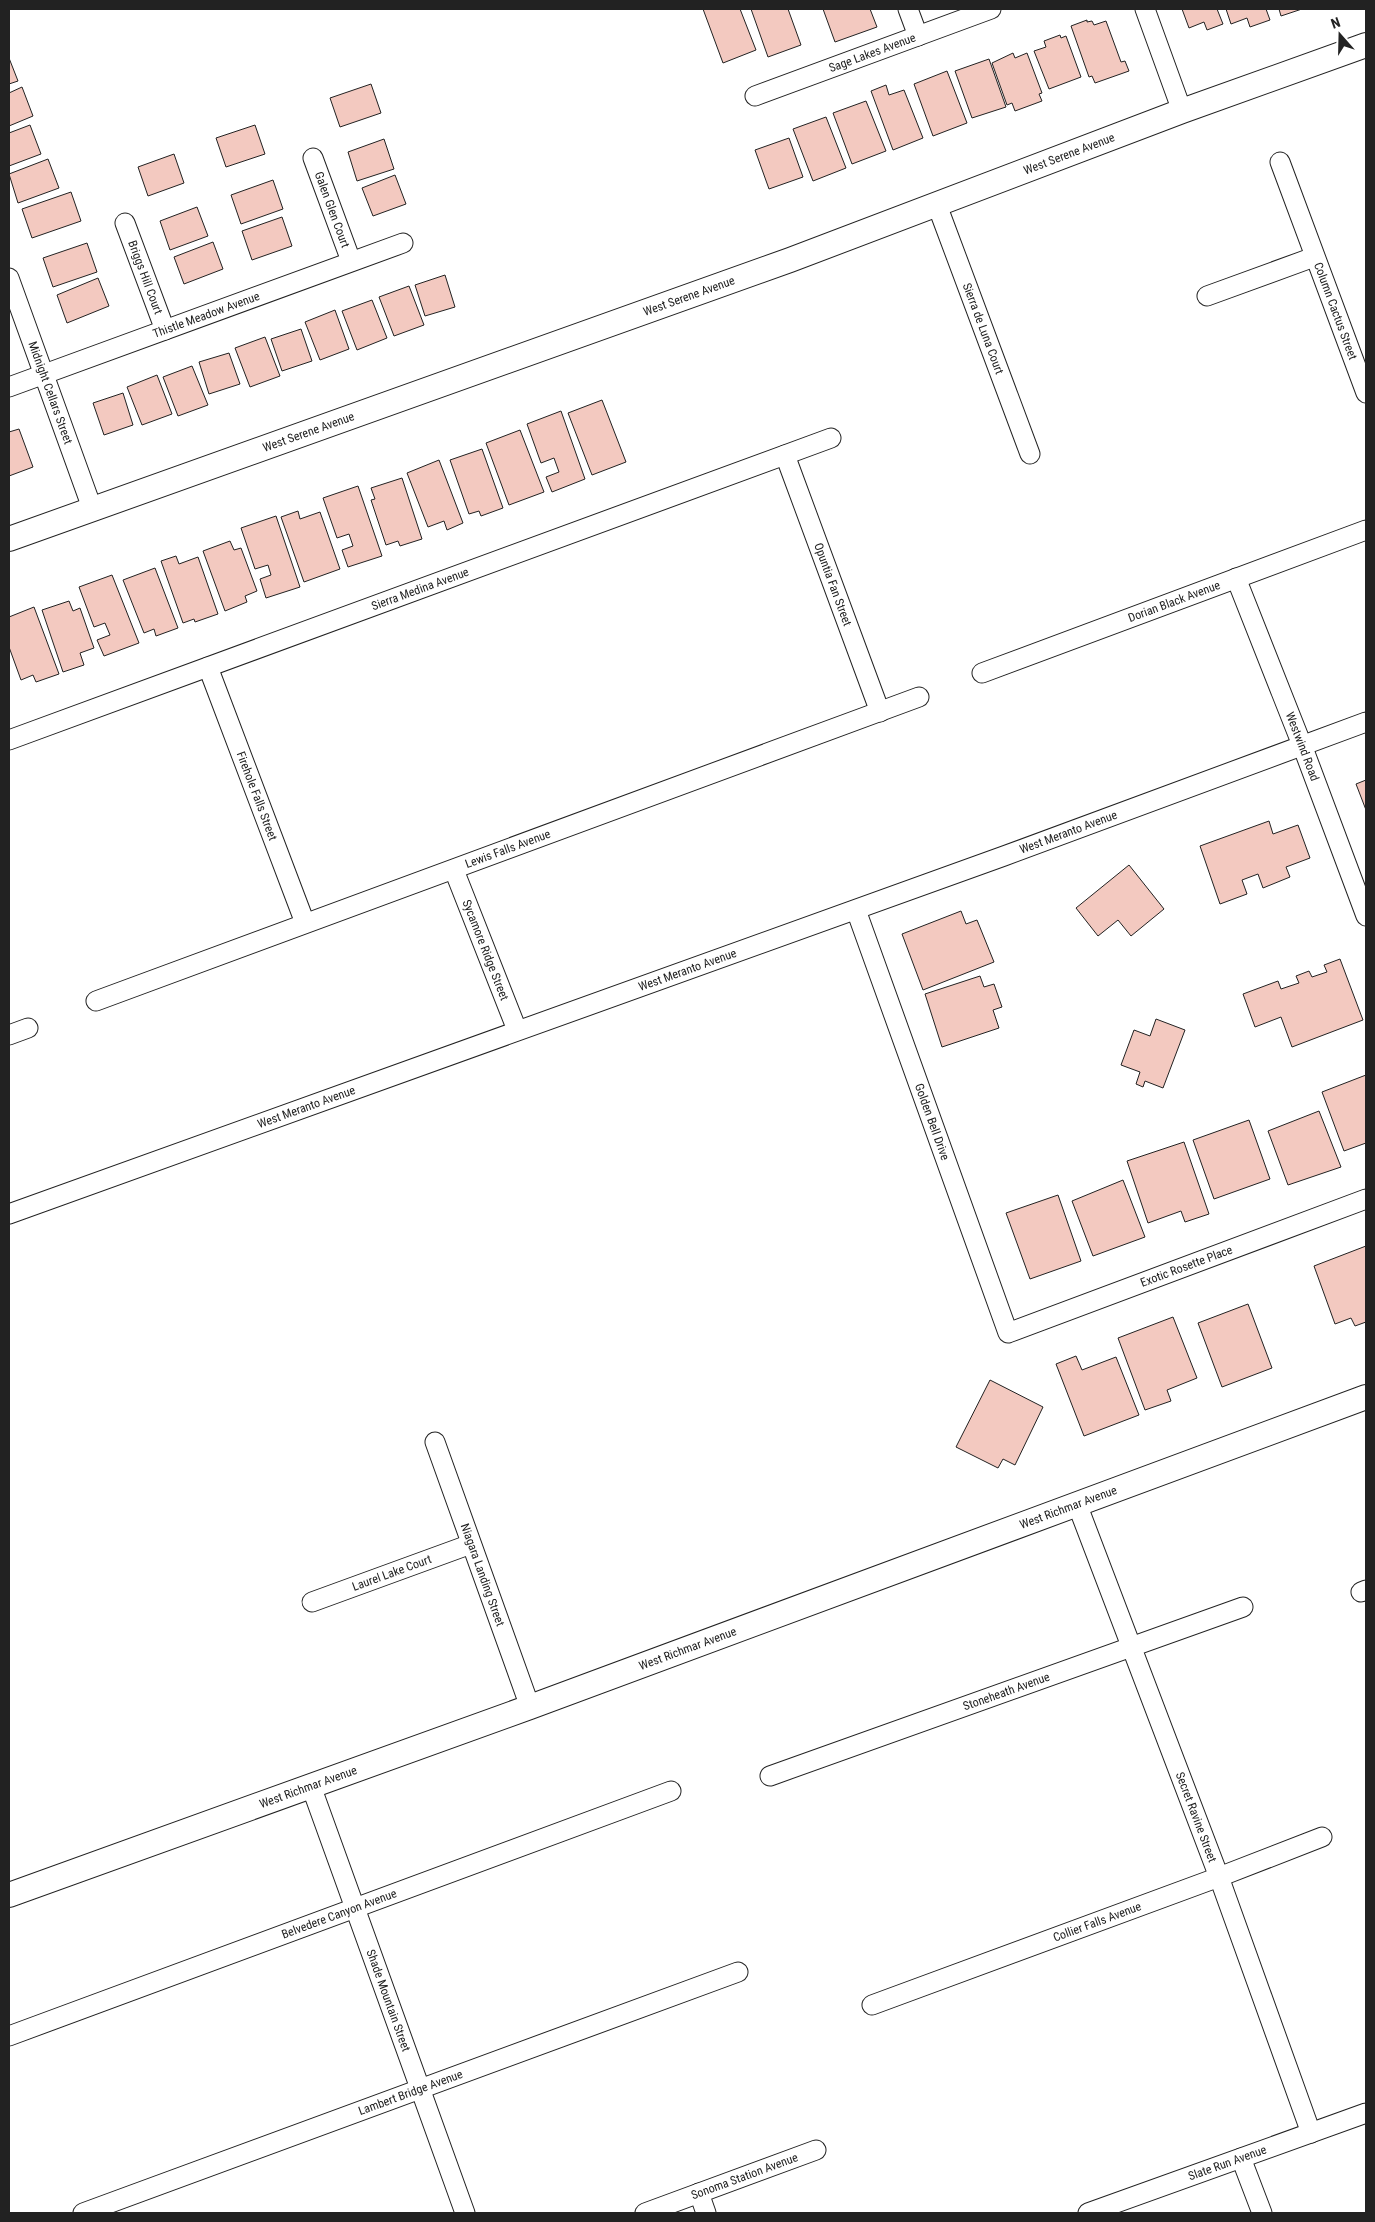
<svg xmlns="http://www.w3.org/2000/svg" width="1375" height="2222" font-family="'Roboto Condensed',sans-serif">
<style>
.building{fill:#f3c9c0;stroke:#222}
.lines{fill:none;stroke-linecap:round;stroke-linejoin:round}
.minor-casing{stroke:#222;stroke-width:21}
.tertiary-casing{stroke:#222;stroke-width:26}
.minor{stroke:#fff;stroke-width:19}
.tertiary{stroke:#fff;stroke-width:24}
.labels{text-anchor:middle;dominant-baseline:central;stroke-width:4;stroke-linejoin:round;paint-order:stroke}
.street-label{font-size:12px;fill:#222;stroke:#fff}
</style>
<rect width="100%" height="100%" fill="#fff"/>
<g class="building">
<path d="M703 9H740L756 50 723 63Z"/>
<path d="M751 9H788L801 45 768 57Z"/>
<path d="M823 9H870L877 27 835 42Z"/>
<path d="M1182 9H1217L1223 24 1207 30 1204 22 1189 28Z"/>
<path d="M1226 9H1266L1270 20 1250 27 1247 18 1231 24Z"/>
<path d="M1279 9H1302L1281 16Z"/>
<path d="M1087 20V22L1092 21 1094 25 1106 21 1121 62 1125 61 1129 71 1095 83 1092 76 1089 77 1071 26Z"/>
<path d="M1060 35 1061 38 1066 36 1081 77 1049 89 1034 51 1046 47 1044 41Z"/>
<path d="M1013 53 1015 58 1027 53 1042 93 1039 94 1042 101 1015 111 1012 103 1007 105 992 63Z"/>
<path d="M9 58 18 81 9 84Z"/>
<path d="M989 59 1006 107 972 118 955 71Z"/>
<path d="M947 71 967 123 933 136 914 84Z"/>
<path d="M371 84 381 113 340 127 330 98Z"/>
<path d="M886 85 889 95 904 90 923 138 893 150 871 91Z"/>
<path d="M22 87 33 116 9 126V93Z"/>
<path d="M866 101 886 151 852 164 833 113Z"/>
<path d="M826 117 846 168 813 181 793 129Z"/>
<path d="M30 125 41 154 9 166V133Z"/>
<path d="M255 125 265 154 226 167 216 138Z"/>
<path d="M789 138 803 177 769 189 755 150Z"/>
<path d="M384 139 394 169 357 181 348 152Z"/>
<path d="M174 154 184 183 148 196 138 167Z"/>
<path d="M48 159 59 188 18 203 9 174Z"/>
<path d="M395 175 406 204 373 216 362 188Z"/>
<path d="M273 180 283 209 241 224 231 195Z"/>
<path d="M71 192 81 221 32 238 22 209Z"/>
<path d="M197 207 208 236 170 250 160 221Z"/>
<path d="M282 217 292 246 252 260 242 231Z"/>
<path d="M213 242 223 269 184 284 174 257Z"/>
<path d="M87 243 97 272 53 287 43 258Z"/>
<path d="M445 275 455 307 425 316 415 285Z"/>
<path d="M98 278 109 306 67 323 57 295Z"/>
<path d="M409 286 424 325 394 336 379 297Z"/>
<path d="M372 300 387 338 357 350 342 311Z"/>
<path d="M335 310 349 349 320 360 305 322Z"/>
<path d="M301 329 312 361 282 371 271 339Z"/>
<path d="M265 337 280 376 250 387 235 348Z"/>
<path d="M229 353 240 384 209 394 199 362Z"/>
<path d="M192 366 208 405 178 416 163 377Z"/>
<path d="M157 375 172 414 142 425 127 387Z"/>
<path d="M123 393 133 425 104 435 93 403Z"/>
<path d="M602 400 626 462 592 475 568 413Z"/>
<path d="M561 411 585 479 552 492 546 477 559 472 554 458 541 463 527 424Z"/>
<path d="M19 429 33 467 9 476V432Z"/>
<path d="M520 430 544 492 509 505 486 443Z"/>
<path d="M482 449 503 508 481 516 479 511 469 514 450 460Z"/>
<path d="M439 460 463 523 447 530 444 521 428 527 407 473Z"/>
<path d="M402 478 422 539 400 546 398 541 386 545 371 500 375 499 371 488Z"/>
<path d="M358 486 382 556 348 567 342 550 353 546 349 534 337 538 323 498Z"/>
<path d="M298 511 300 519 320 512 340 569 304 582 281 517Z"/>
<path d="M276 516 300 587 266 598 260 579 271 575 268 565 255 569 241 528Z"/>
<path d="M230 541 234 550 241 548 257 591 245 596 247 602 225 611 203 551Z"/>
<path d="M176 556 179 564 198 557 218 614 195 622 194 619 183 623 161 561Z"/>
<path d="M155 568 178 628 156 636 154 629 144 633 123 580Z"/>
<path d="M112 575 139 643 104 656 97 640 110 635 105 623 94 627 79 587Z"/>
<path d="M69 601 73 611 80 608 94 648 80 653 84 665 63 672 42 610Z"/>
<path d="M34 607 59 674 36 682 33 675 21 680 9 647V617Z"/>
<path d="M1366 780V810L1356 784Z"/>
<path d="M1269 821 1273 834 1298 825 1310 858 1286 867 1290 877 1263 888 1258 874 1242 880 1247 894 1220 904 1200 846Z"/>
<path d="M1129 865 1164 909 1131 936 1118 920 1098 936 1076 908Z"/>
<path d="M961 911 966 924 977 920 994 962 923 990 902 934Z"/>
<path d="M1340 959 1363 1020 1292 1047 1281 1017 1255 1027 1243 994 1278 981 1281 989 1299 983 1296 976 1309 971 1312 977 1327 972 1324 965Z"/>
<path d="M980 976 984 987 994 984 1002 1007 993 1010 999 1028 942 1047 925 994Z"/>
<path d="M1156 1019 1185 1030 1163 1088 1145 1081 1143 1087 1136 1084 1140 1072 1121 1065 1134 1030 1150 1036Z"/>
<path d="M1366 1075V1143L1344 1151 1322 1092Z"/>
<path d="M1319 1111 1341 1167 1288 1185 1268 1131Z"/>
<path d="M1249 1120 1270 1179 1214 1199 1193 1140Z"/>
<path d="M1184 1142 1209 1214 1185 1222 1181 1211 1148 1223 1127 1161Z"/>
<path d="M1123 1180 1145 1237 1093 1256 1072 1201Z"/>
<path d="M1058 1195 1081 1261 1030 1279 1006 1213Z"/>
<path d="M1366 1246V1322L1355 1326 1351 1318 1335 1324 1314 1266Z"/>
<path d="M1248 1304 1272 1368 1222 1387 1198 1323Z"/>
<path d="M1173 1317 1197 1378 1167 1390 1171 1401 1145 1410 1118 1338Z"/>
<path d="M1076 1356 1082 1370 1116 1357 1139 1415 1084 1436 1056 1364Z"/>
<path d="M990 1380 1043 1407 1015 1465 1003 1459 998 1468 956 1447Z"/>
</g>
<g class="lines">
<g class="minor-casing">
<g id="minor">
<path d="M908 9 918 36"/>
<path d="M1145 9 1182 111"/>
<path id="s1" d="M755 96 991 9"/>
<path id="s2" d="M313 158 351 261"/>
<path id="s3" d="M1280 162 1366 393"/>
<path id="s4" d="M937 205 1030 454"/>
<path id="s5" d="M125 223 165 330"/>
<path id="s6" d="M9 278 92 508"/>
<path d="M1207 296 1314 257"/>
<path id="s7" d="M9 387 403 243"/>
<path id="s8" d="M785 455 880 712"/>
<path id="s9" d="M1236 578 1302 745 1366 916"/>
<path id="s10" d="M208 667 305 923"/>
<path id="s11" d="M982 673 1366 530"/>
<path id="s12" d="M9 740 831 438"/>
<path id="s13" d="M454 870 517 1030"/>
<path id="s14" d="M856 910 1008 1333 1366 1199"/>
<path id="s15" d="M96 1001 919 697"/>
<path d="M9 1035 28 1028"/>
<path id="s16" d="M9 1214 1004 856 1366 722"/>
<path id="s17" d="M435 1442 530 1707"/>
<path id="s18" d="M1077 1504 1219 1877 1311 2133"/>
<path d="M1361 1592 1366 1590"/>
<path id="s19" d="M312 1602 471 1544"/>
<path id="s20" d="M770 1776 1243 1607"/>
<path id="s21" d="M311 1786 465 2213"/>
<path id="s22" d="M872 2005 1219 1877 1322 1837"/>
<path id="s23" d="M9 2036 671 1791"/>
<path d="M1241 2158 1262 2213"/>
<path d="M699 2193 706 2213"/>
<path id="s24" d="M83 2213 738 1972"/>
<path id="s25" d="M645 2213 816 2150"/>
<path id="s26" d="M1088 2213 1366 2113"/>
</g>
</g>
<g class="tertiary-casing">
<g id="tertiary">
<path id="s27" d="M9 539 790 260 1182 111 1366 45"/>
<path id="s28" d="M9 1895 530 1707 1366 1397"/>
</g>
</g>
<use href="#minor" class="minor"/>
<use href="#tertiary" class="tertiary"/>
</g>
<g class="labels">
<g class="street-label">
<text stroke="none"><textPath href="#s1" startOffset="125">Sage Lakes Avenue</textPath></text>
<text stroke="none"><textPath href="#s27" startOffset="1128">West Serene Avenue</textPath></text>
<text stroke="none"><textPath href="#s2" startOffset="55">Galen Glen Court</textPath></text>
<text stroke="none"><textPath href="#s5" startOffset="58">Briggs Hill Court</textPath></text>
<text stroke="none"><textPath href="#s27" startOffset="722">West Serene Avenue</textPath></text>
<text stroke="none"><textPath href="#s3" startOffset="159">Column Cactus Street</textPath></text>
<text stroke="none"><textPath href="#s7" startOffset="210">Thistle Meadow Avenue</textPath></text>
<text stroke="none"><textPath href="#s4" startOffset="132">Sierra de Luna Court</textPath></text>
<text stroke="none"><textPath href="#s6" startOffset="122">Midnight Cellars Street</textPath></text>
<text stroke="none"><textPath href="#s27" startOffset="318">West Serene Avenue</textPath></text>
<text stroke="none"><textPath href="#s8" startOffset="138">Opuntia Fan Street</textPath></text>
<text stroke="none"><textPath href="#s12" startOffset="438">Sierra Medina Avenue</textPath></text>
<text stroke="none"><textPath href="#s11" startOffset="205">Dorian Black Avenue</textPath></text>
<text stroke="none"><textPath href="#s9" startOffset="181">Westwind Road</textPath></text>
<text stroke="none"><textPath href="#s10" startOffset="138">Firehole Falls Street</textPath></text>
<text stroke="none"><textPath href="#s16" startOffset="1126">West Meranto Avenue</textPath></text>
<text stroke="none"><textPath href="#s15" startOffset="439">Lewis Falls Avenue</textPath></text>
<text stroke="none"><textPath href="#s13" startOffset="86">Sycamore Ridge Street</textPath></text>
<text stroke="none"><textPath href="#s16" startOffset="721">West Meranto Avenue</textPath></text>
<text stroke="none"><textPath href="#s16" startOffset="316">West Meranto Avenue</textPath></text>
<text stroke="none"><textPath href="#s14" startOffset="225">Golden Bell Drive</textPath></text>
<text stroke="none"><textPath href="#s14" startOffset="640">Exotic Rosette Place</textPath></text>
<text stroke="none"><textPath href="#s28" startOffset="1128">West Richmar Avenue</textPath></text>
<text stroke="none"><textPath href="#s19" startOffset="85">Laurel Lake Court</textPath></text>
<text stroke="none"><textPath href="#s17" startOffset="141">Niagara Landing Street</textPath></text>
<text stroke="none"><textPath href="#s28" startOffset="722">West Richmar Avenue</textPath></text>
<text stroke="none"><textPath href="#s20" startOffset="251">Stoneheath Avenue</textPath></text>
<text stroke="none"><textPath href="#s28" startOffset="318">West Richmar Avenue</textPath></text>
<text stroke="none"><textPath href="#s18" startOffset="335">Secret Ravine Street</textPath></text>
<text stroke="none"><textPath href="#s23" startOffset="352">Belvedere Canyon Avenue</textPath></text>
<text stroke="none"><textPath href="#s22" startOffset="240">Collier Falls Avenue</textPath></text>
<text stroke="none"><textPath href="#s21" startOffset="228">Shade Mountain Street</textPath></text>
<text stroke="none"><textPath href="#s24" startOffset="349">Lambert Bridge Avenue</textPath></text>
<text stroke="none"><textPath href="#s26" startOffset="148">Slate Run Avenue</textPath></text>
<text stroke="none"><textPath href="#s25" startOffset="106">Sonoma Station Avenue</textPath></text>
</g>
</g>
<rect width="1375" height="2222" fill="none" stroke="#222222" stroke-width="20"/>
<g transform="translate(1340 35) rotate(340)" stroke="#ffffff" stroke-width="4" paint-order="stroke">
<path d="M0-4L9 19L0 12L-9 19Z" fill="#222222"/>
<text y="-8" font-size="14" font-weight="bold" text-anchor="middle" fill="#222222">N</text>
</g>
</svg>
